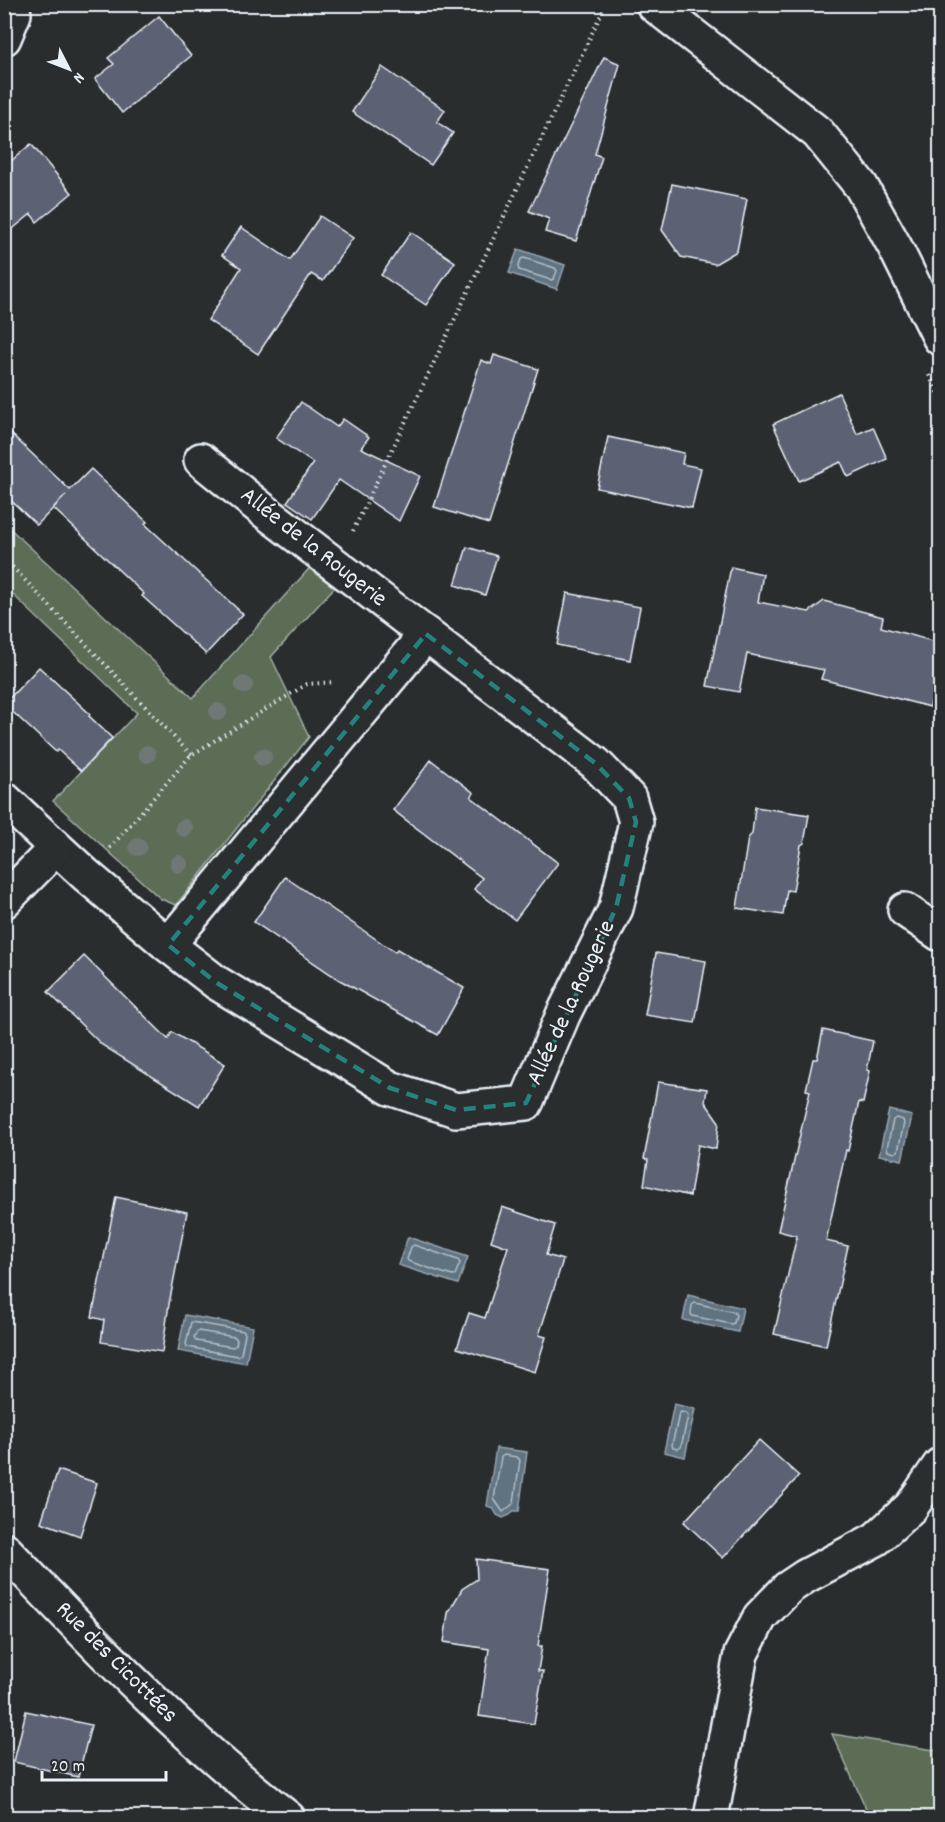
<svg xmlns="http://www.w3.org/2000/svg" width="945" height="1822" font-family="Dekko,sans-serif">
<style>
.green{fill:#5b6c55;stroke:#a2aea6;stroke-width:1.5}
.water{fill:#607381;stroke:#96a5b1;stroke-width:1.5}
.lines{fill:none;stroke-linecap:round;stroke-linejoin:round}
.shore{stroke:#b2bfc8;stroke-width:1.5}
.building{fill:#5b6273;stroke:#e8f1f8;stroke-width:1.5}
.minor-casing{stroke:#e8f1f8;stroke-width:38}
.secondary-casing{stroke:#e8f1f8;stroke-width:38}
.path{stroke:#e8f1f8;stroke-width:4;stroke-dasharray:1.5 4.5;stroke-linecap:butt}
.minor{stroke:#2a2d2e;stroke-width:33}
.secondary{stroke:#2a2d2e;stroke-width:33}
.tree{fill:#707875}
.marked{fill:none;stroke:#25827c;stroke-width:4.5;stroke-dasharray:12 8;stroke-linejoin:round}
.labels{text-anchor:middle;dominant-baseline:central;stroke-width:4.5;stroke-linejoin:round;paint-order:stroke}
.street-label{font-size:24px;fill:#e8f1f8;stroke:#2a2d2e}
</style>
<rect width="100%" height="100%" fill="#2a2d2e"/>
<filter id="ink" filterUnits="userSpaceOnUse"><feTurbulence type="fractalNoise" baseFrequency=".0167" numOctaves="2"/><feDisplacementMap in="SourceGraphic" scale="12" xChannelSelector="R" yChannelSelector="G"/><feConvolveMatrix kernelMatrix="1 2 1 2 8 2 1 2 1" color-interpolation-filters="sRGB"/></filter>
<g filter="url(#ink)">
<g class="green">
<path d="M4 523 193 698 316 561 344 577 271 657 309 737 176 905 161 899 53 801 137 713 5 587Z"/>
<path d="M832 1734 940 1751V1817H870Z"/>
</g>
<g class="water">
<path d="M518 249 565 265 557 289 509 273Z"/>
<path d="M889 1110 912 1116 902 1160 879 1155Z"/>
<path d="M408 1237 468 1257 458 1284 398 1265Z"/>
<path d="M688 1295 743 1308 738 1332 683 1320Z"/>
<path d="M185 1315 253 1327 246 1363 178 1351Z"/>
<path d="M674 1404 695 1409 685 1457 664 1452Z"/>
<path d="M496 1448 527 1452 519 1511H513L510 1515 503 1518 497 1515 493 1508 487 1506Z"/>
</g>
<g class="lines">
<g class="shore">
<path d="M524 258 555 268 557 271 554 279 551 280 519 270 518 267 521 259Z"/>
<path d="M896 1118 903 1120 904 1123 898 1151 895 1153 888 1151 887 1148 893 1120Z"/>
<path d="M414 1245 458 1260 460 1263 455 1275 452 1276 408 1261 407 1259 411 1247Z"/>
<path d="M695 1303 734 1312 736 1315 734 1323 731 1324 692 1316 691 1313 692 1305Z"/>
<path d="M191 1322 244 1331 245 1334 241 1354 238 1356 187 1347 186 1344Z"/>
<path d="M198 1331 235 1337 237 1340 236 1345 233 1347 196 1341 194 1337Z"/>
<path d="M681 1412 686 1413 688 1416 681 1447 678 1449 673 1448 672 1445 679 1414Z"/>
<path d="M504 1455 517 1457 520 1460 514 1503 503 1512 494 1499 501 1457Z"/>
</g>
</g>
<g class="building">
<path d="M159 16 191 56 122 113 95 79 114 64 108 58Z"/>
<path d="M604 57 620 64 595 154 602 157 576 241 545 232 549 219 529 211Z"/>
<path d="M382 67 445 110 437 122 453 133 431 165 352 112Z"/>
<path d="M31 144 72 193 37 222 31 214 4 236V167Z"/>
<path d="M672 184 747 199 737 251 715 264 681 257 662 230Z"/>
<path d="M320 216 353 238 323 281 311 274 258 354 208 320 241 268 222 255 241 227 290 260Z"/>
<path d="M411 232 455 262 426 305 381 275Z"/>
<path d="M494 355 538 369 489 524 434 507 481 360 491 364Z"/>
<path d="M839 393 857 434 873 427 887 459 848 477 841 462 799 481 773 424Z"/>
<path d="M301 402 337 427 343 419 369 437 361 448 420 476 399 521 339 480 312 519 287 502 313 463 276 438Z"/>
<path d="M4 427 70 490 91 469 147 522 145 524 243 614 206 654 142 596 144 594 53 508 66 495 37 525 4 494Z"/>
<path d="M608 437 684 453 682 464 701 468 692 508 597 488Z"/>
<path d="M467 547 497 556 485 595 455 585Z"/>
<path d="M731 567 763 574 758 602 809 612 824 601 883 617 881 627 940 643V700L932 698 930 707 821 679 824 670 747 654 739 692 707 686Z"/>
<path d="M567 593 640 607 630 660 557 645Z"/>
<path d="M39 667 90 714 89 716 112 738 81 771 58 750 56 752 4 704Z"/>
<path d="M431 760 474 793 471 797 558 863 515 920 474 889 482 878 393 810Z"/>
<path d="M755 807 809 815 804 843 801 845 793 891 787 890 783 915 737 908 748 838 752 834Z"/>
<path d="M285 877 395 952 397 949 464 988 438 1035 338 979 254 922Z"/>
<path d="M656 953 706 961 695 1023 645 1015Z"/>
<path d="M84 956 168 1039 172 1032 225 1064 199 1106 102 1045 48 992Z"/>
<path d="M823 1030 873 1041 867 1070 870 1071 863 1103 859 1102 848 1151 846 1150 826 1241 848 1246 826 1346 774 1334 797 1236 778 1231 810 1091 806 1090 813 1059H817Z"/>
<path d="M658 1082 707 1089 705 1102 719 1122 716 1149 698 1145 690 1196 644 1185 648 1160 644 1159Z"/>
<path d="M116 1197 187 1212 169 1304 162 1352 101 1342 104 1320 92 1317Z"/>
<path d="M502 1207 555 1225 546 1255 563 1260 539 1335 546 1337 535 1372 457 1348 469 1313 485 1318 508 1247 491 1241Z"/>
<path d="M759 1440 799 1476 723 1558 684 1522Z"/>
<path d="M58 1470 97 1483 80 1536 41 1522Z"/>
<path d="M476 1559 550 1569 538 1646H542L538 1671H543L534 1724 479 1716 489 1649 444 1642 448 1613 462 1589 477 1579Z"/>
<path d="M26 1711 91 1725 78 1777 14 1762Z"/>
</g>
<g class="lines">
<g class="minor-casing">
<g id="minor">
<path d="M4 38 14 14"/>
<path d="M4 799 86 875 168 945 217 983 390 1088 456 1110 526 1103 563 1015 616 908 636 822 629 798 595 763 263 510 201 460"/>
<path d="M4 901 56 848"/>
<path d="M905 910 940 934"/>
<path d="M168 945 426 634"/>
<path d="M4 1549C94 1644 184 1738 288 1818"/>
<path d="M711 1818 741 1654 760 1617 788 1588 806 1576 876 1539 911 1507 940 1465"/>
</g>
</g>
<g class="secondary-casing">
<path id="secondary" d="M653 4 818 133 861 186 895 247 940 338"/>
</g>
<g class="path">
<path d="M929 375 940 398"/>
<path d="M353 531 606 4"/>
<path d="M4 558 191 755"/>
<path d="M110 848 191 755 307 684 335 682"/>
</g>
<use href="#minor" class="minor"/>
<use href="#secondary" class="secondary"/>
</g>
<g class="tree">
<circle cx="244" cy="685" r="9"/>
<circle cx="218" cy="712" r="9"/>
<circle cx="147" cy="754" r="9"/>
<circle cx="263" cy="757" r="9"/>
<circle cx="184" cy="828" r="9"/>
<circle cx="138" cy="847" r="9"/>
<circle cx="179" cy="864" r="9"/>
</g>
</g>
<path class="marked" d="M426 634 595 763 629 798 636 822 616 908 526 1103 456 1110 390 1088 217 983 168 945Z"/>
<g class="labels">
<g class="street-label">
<text transform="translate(313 548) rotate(38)">Allée de la Rougerie</text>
<text transform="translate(572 1003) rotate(-65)">Allée de la Rougerie</text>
<text transform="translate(116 1663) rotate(45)">Rue des Cicottées</text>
</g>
</g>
<rect width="945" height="1822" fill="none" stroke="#2a2d2e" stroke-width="24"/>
<rect x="12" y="12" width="921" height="1798" fill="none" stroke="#e8f1f8" stroke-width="2" filter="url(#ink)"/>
<g transform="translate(69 69) rotate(132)" stroke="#2a2d2e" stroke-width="4.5" paint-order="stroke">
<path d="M0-4.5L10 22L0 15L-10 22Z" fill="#e8f1f8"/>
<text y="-9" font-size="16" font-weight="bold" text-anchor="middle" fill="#e8f1f8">N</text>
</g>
<path d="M42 1771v9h124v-9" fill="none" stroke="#e8f1f8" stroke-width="3"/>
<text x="51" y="1771" font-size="18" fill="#e8f1f8" stroke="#2a2d2e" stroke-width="4.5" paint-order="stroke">20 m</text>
</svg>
